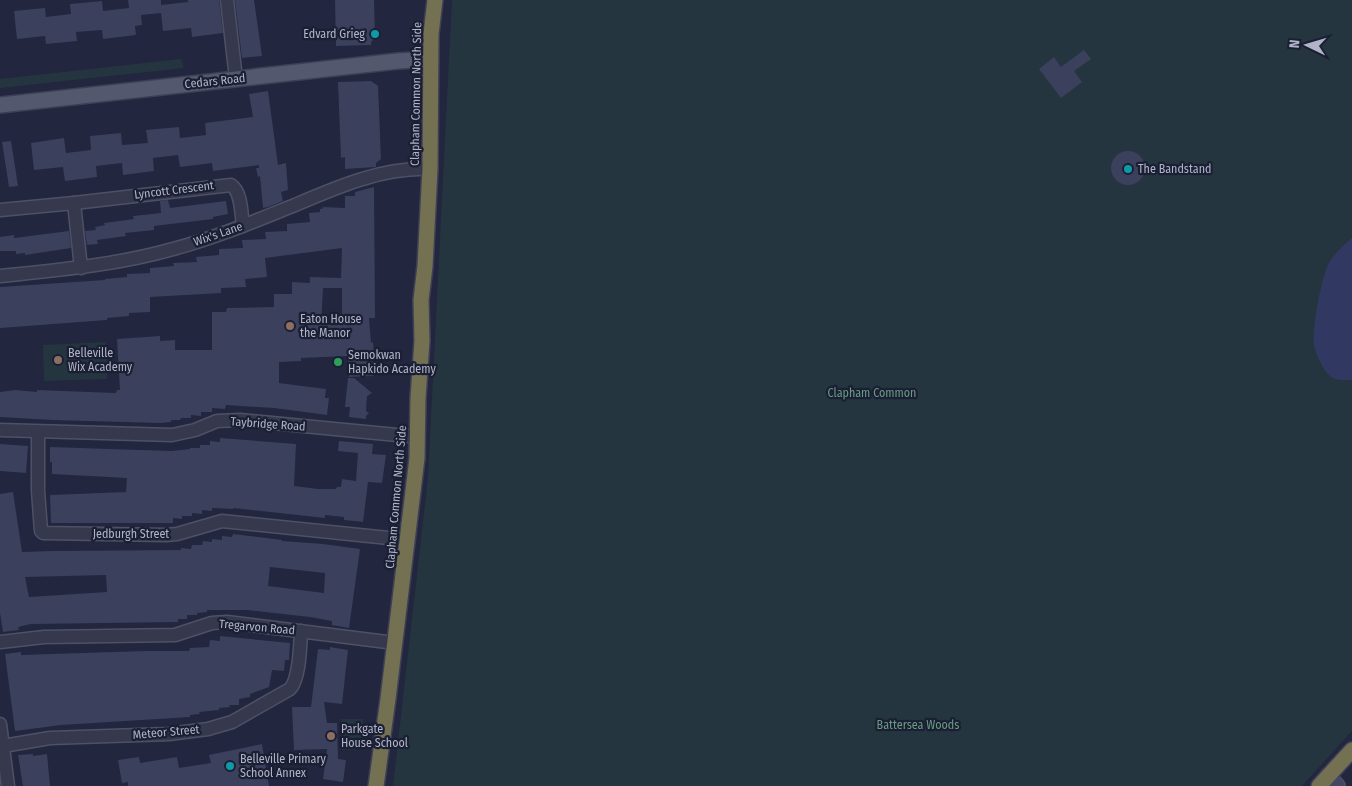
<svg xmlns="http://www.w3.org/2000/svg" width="1352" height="786" font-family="'Fira Sans Condensed',sans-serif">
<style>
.green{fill:#24353f}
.water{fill:#313862}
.building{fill:#3b405c;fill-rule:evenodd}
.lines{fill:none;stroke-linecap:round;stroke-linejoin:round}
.street-casing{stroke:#4e5166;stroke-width:15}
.secondary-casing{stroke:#4e5166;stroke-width:18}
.primary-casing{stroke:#3c4054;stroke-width:18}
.highway-casing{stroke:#3e4156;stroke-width:18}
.street{stroke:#36394e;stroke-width:12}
.secondary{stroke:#434761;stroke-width:15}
.primary{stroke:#54586e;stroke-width:15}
.highway{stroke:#747052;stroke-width:15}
.culture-dot{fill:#0f9aa8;stroke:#1b1f33;stroke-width:2}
.education-dot{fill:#8d6e63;stroke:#1b1f33;stroke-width:2}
.leisure-dot{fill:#2e9e5b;stroke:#1b1f33;stroke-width:2}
.labels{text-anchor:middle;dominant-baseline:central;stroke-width:4.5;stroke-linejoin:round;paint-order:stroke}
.poi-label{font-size:12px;fill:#b1b4c9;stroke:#1b1f33;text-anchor:start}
.street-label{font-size:12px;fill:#b1b4c9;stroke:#1b1f33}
.park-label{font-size:12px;fill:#679c81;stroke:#1b1f33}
</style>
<rect width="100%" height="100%" fill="#22263e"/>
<g class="green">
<path d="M452 0H1352V731L1302 786H393L428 478Z"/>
<path d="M181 59 184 68 0 88V79Z"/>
<path d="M106 342 107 379 44 381 43 345Z"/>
<path d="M341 719H363L364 749 342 750Z"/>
</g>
<path class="water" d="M1352 238V380C1345 380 1336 381 1330 376 1323 370 1316 354 1314 346 1312 329 1321 278 1329 263 1334 253 1344 245 1352 238Z"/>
<g class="building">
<path d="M128 0H161V5L188 2V0H219L223 33 192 37 191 28 163 31 161 13 141 15 142 25 135 26 136 35 103 39 102 30 76 32 77 41 46 44 45 36 17 39 14 11 45 8 46 17 71 14 70 4 102 1 103 11 129 8Z"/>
<path d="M235 0H254L262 56 242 58Z"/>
<path d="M335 0H374L375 38 371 42V45L336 46Z"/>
<path d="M1084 50 1091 59 1074 71 1082 82 1061 98 1039 69 1054 57 1061 67Z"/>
<path d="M371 81 378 86 381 159 376 163V167L345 169V157L341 158 338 82Z"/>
<path d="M268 91 278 165 286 163 288 190 281 192 283 201 268 207 263 208 260 176 258 177 256 168H259V165L213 171 212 163 180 167 178 155 153 158 154 171 123 175 122 163 96 166 97 177 65 181 63 167 34 170 31 143 64 138 66 153 91 150 90 136 121 133 122 145 148 143 146 130 179 127 180 138 206 135 205 123 253 117 249 94Z"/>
<path d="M11 141 18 186 9 187 2 142Z"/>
<circle cx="1128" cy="168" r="17"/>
<path d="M374 187 375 318H369L371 343 373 342 374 354V376L349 377 348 356 301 358V361L279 362V383L326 389 325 398H329L327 415 274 408 226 405 225 409 212 408V412H201V416L191 415V418H181L180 420H171V422L161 423 53 420 0 417V392L16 390 37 392V390L116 393 117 390H120L117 339 160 336V341L175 340V350H212V312H226L227 308 274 307V294H292V282L310 283V277L341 278 342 248 265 258 267 277 245 279 246 287 221 288V293L150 297V312L129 313V316L107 318V320L0 328V287L105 280V279L127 277V274L150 273V268L174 266 173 263 197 262 196 257 219 255V249L243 248 242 240 266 239 265 232 287 231V224L310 222 309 213 320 212V209H322L323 207 345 208V196H355V192ZM323 288H342V324L321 325Z"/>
<path d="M168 200 170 208 226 201 228 214 213 217V219L154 226V230L125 233 126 236 97 240 98 244 87 245 85 231 96 230 95 227 105 225 104 223 134 219 133 216 161 213 160 201Z"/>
<path d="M69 231 71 248 25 255V253L16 254V251H0V237L14 235V238Z"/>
<path d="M348 378H354L372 393 367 396 366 411 369 413 366 416V419L349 417 350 407H345Z"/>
<path d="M220 438 296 444 294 486 318 489H336L337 487H341L342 479 356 481 358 453 338 451 339 441 373 444 372 454 386 455 382 483 368 482 363 522 344 520V517L325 515V518L233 508V509L212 508V511L202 510V514L192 513V516H182V519L173 518V523H51L50 495 126 492 127 478 52 474V462H50V447L172 451 190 449V448H200V445H210V441L220 442Z"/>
<path d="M0 444 28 446 26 473 0 471Z"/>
<path d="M13 492 22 552 53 551 181 550V548L191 549 192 545H202L203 541 212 542V539L222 540V536L232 537 233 534 282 540V541L323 544 360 549 349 628 332 625V621L310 617 247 610H207V612L197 613V615H187V619H178V622L31 624 18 627 19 630 3 632 0 613V494ZM270 567 325 573 324 593 268 586ZM106 575 107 592 29 597 25 577Z"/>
<path d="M220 636 290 643 289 660H285L284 671 272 670 269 687 250 694V697L239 699V705H229L230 707 219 708V710L199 712 200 714 190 715V717L61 725 15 731 5 654 21 652V655L145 651H189L190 648 209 647 210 640 220 641Z"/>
<path d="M330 647 348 650 342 704 324 702 327 723H337L338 759 346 760 343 782 323 779 327 749 294 750 292 707H311L318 649 330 650Z"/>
<path d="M262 744 269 786H128V782L122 783 118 760 139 757 140 763 177 757 179 768 211 763 209 755Z"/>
<path d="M33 754V756L47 754 50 786H23L18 755Z"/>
</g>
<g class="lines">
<g class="street-casing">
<g id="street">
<path d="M227 0 236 79"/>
<path d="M0 210 74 203"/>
<path d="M81 268 74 203 231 185C242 192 241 214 243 226"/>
<path d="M0 276C58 270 117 265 173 249 215 238 255 221 295 205 337 187 383 167 430 169"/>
<path d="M0 430 172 435 195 430 217 421 240 420 418 437"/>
<path d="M38 432V491L41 531 43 533 166 535 177 534 222 521 408 540"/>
<path d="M0 642 44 637 175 635 212 623 227 622 395 643"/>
<path d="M0 724 8 786"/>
<path d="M3 746 50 738 169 734 208 729 232 722 290 689C300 678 300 646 301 631"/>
</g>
</g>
<g class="secondary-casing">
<path id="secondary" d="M1328 776 1337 786"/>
</g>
<g class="primary-casing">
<path id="primary" d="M0 105 398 61 430 59"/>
</g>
<g class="highway-casing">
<g id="highway">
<path d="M376 786 388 699 417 458 418 398 422 341 421 300 425 266 430 169 431 34 435 0"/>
<path d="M1319 786 1352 750"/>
</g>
</g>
<use href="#street" class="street"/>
<use href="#secondary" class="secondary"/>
<use href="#primary" class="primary"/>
<use href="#highway" class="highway"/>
</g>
<g class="culture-dot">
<circle cx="375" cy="34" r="5"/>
<circle cx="1128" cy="169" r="5"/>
<circle cx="230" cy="766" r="5"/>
</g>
<g class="education-dot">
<circle cx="290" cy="326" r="5"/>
<circle cx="58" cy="360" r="5"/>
<circle cx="331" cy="736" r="5"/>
</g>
<circle class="leisure-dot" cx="338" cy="362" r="5"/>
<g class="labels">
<g class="poi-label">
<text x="365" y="34" text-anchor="end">Edvard Grieg</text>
<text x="1138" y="169">The Bandstand</text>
<text x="300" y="319">Eaton House<tspan x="300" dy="14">the Manor</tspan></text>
<text x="68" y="353">Belleville<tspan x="68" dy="14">Wix Academy</tspan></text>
<text x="348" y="355">Semokwan<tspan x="348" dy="14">Hapkido Academy</tspan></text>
<text x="341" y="729">Parkgate<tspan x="341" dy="14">House School</tspan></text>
<text x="240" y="759">Belleville Primary<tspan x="240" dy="14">School Annex</tspan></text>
</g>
<g class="street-label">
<text transform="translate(215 81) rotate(-6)">Cedars Road</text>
<text transform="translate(416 94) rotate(-89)">Clapham Common North Side</text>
<text transform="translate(174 190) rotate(-7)">Lyncott Crescent</text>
<text transform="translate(218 234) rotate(-19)">Wix's Lane</text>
<text transform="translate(268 424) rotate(4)">Taybridge Road</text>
<text transform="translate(396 497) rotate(-85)">Clapham Common North Side</text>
<text x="131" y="534">Jedburgh Street</text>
<text transform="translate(257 627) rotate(5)">Tregarvon Road</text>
<text transform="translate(166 732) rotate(-5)">Meteor Street</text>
</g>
<g class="park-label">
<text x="872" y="393">Clapham Common</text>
<text x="918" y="725">Battersea Woods</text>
</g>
</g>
<g transform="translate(1307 45) rotate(275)" stroke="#1b1f33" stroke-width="4" paint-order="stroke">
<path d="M0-4L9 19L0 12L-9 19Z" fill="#b1b4c9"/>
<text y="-8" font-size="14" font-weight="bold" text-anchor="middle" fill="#b1b4c9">N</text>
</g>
</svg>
